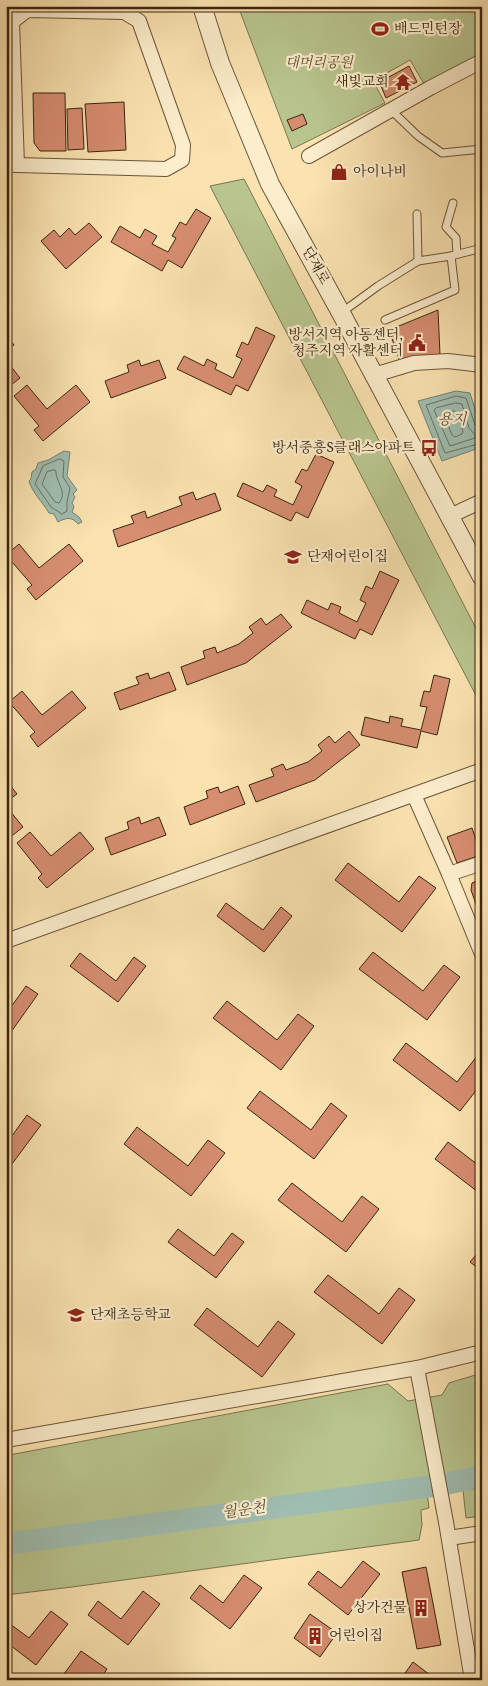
<svg xmlns="http://www.w3.org/2000/svg" width="488" height="1686" font-family="Vollkorn,'Noto Serif KR',serif">
<style>
.green{fill:#b9c58f;stroke:#7a7550}
.water{fill:#9fbdb1;stroke:#778071}
.lines{fill:none;stroke-linecap:round;stroke-linejoin:round}
.shore{stroke:#6d7161;stroke-width:1}
.river{stroke:#9fbdb1;stroke-width:22}
.building{fill:#d68d70;stroke:#3b2511}
.service-casing{stroke:#6b5439;stroke-width:9}
.minor-casing{stroke:#6b5439;stroke-width:16}
.tertiary-casing{stroke:#6b5439;stroke-width:20}
.service{stroke:#fcedcc;stroke-width:7}
.minor{stroke:#fcedcc;stroke-width:14}
.tertiary{stroke:#fcedcc;stroke-width:18}
.labels{text-anchor:middle;dominant-baseline:central;stroke-width:4.5;stroke-linejoin:round;paint-order:stroke}
.poi-label{font-size:14px;fill:#3b2511;stroke:#fcedcc;text-anchor:start}
.park-label{font-size:14px;font-style:italic;fill:#5a4d30;stroke:#fcedcc}
.street-label{font-size:14px;fill:#3b2511;stroke:#fcedcc}
.water-label{font-size:15px;font-style:italic;fill:#595341;stroke:#fcedcc}
</style>
<rect width="100%" height="100%" fill="#fae3b1"/>
<filter id="stains"><feTurbulence type="fractalNoise" baseFrequency=".004" numOctaves="4"/><feColorMatrix values="0 0 0 0 .2 0 0 0 0 .09 0 0 0 0 .02 0 0 0 .5 -.17"/></filter>
<radialGradient id="worn" r=".72"><stop offset=".6" stop-color="#630" stop-opacity="0"/><stop offset="1" stop-color="#630" stop-opacity=".3"/></radialGradient>
<g class="green">
<path d="M238 6H482V53L424 84 410 60 373 81 385 103 292 149Z"/>
<path d="M244 179 482 640V707L210 186Z"/>
<path d="M482 1373V1470L460 1477 222 1511 6 1540V1456L9 1455 388 1384 408 1401 442 1395 449 1383Z"/>
<path d="M482 1488V1516L466 1518 463 1490Z"/>
<path d="M427 1492 429 1508 421 1510 422 1525 419 1540 72 1587 6 1595V1549L221 1521Z"/>
</g>
<g class="water">
<path d="M456 391 470 393 482 431V447L442 461 418 401Z"/>
<path d="M64 451 70 452 67 476 77 490 73 494 75 497 72 503 74 507 72 512 79 517 82 522 78 524C72 517 67 517 58 522L54 514 49 513C42 501 33 494 29 481L31 479 32 472 36 469 38 463 48 460Z"/>
</g>
<g class="lines">
<g class="shore">
<path d="M456 403 462 404 469 428 476 436 475 438 450 446 434 410 436 408Z"/>
<path d="M454 411 457 413 463 432 462 434 455 437 452 435 444 415 446 413Z"/>
<path d="M482 428H478L475 425 466 398 456 396 426 405 445 453 482 443"/>
<path d="M60 459 64 461 63 477 70 488 67 502V511L62 514 51 507 35 484 43 466Z"/>
<path d="M54 470 56 471C56 484 68 491 59 503L55 502 42 484 47 472Z"/>
</g>
<path class="river" d="M6 1544 441 1485 482 1476"/>
</g>
<g class="building">
<path d="M409 66 417 82 386 98 381 86 389 82 387 78Z"/>
<path d="M33 93H65L66 151H40L34 143Z"/>
<path d="M124 102 126 150 88 152 85 104Z"/>
<path d="M82 108 84 149 68 150 67 109Z"/>
<path d="M303 114 307 124 292 131 287 120Z"/>
<path d="M196 209 211 218 182 268 168 260 162 271 111 242 120 226 140 238 145 229 157 236 152 244 168 252 176 238 172 236 180 222 186 225Z"/>
<path d="M89 223 102 237 66 269 41 241 54 230 60 237 69 228 75 235Z"/>
<path d="M438 310 440 355 399 359 389 330Z"/>
<path d="M256 327 275 336 248 391 236 385 231 395 177 369 184 356 204 366 207 359 217 364 215 369 233 378 242 359 236 356 242 342 248 345Z"/>
<path d="M6 334 14 345 6 351Z"/>
<path d="M6 360 20 378 6 389Z"/>
<path d="M139 360 141 366 159 360 166 378 111 398 105 381 129 372 127 365Z"/>
<path d="M27 385 47 409 76 385 90 402 43 441 34 430 39 426 14 396Z"/>
<path d="M316 454 334 462 308 518 296 512 291 521 237 496 243 483 263 492 267 485 277 490 274 496 293 505 302 486 295 482 302 469 307 471Z"/>
<path d="M193 492 196 500 215 493 221 510 118 547 113 530 134 523 131 516 145 511 147 518 182 505 179 497Z"/>
<path d="M19 544 39 568 69 544 83 561 36 600 27 589 32 585 6 555Z"/>
<path d="M380 571 399 580 372 635 360 629 355 639 301 613 307 600 328 610 331 603 341 607 339 613 357 622 366 603 360 600 366 586 372 589Z"/>
<path d="M281 614 292 627 246 663 187 685 181 667 205 658 203 651 215 647 217 653 239 644 253 633 249 627 261 618 266 625Z"/>
<path d="M169 672 176 690 120 710 114 693 139 684 136 677 148 673 150 679Z"/>
<path d="M434 675 450 679 437 735 421 731 417 748 361 735 365 717 389 723 390 716 403 719 401 726 421 730 427 707 420 706 424 691 430 692Z"/>
<path d="M22 691 42 715 72 691 86 708 38 747 30 736 35 732 9 702Z"/>
<path d="M349 731 360 745 315 780 256 802 249 785 274 776 271 769 283 764 286 770 308 762 322 751 318 745 329 736 335 743Z"/>
<path d="M6 780 17 794 6 802Z"/>
<path d="M238 786 245 804 190 825 184 807 208 798 206 791 218 787 220 793Z"/>
<path d="M6 806 23 827 8 839 6 837Z"/>
<path d="M139 817 141 824 159 817 166 835 111 855 105 838 129 829 127 822Z"/>
<path d="M472 828 481 855 457 863 447 837Z"/>
<path d="M30 832 51 856 80 832 94 849 47 888 38 878 42 874 17 843Z"/>
<path d="M348 863 399 902 419 876 436 888 402 932 335 880Z"/>
<path d="M482 879V906L477 907 471 890 472 883Z"/>
<path d="M226 903 263 930 281 907 292 916 264 952 217 916Z"/>
<path d="M373 952 423 991 444 965 460 977 427 1020 359 969Z"/>
<path d="M80 953 116 981 134 957 146 966 118 1002 70 966Z"/>
<path d="M26 986 38 994 6 1039V1014Z"/>
<path d="M227 1001 277 1040 298 1014 314 1026 281 1070 213 1018Z"/>
<path d="M406 1043 457 1082 477 1056 482 1059V1083L460 1111 393 1060Z"/>
<path d="M260 1091 311 1130 331 1103 347 1116 314 1159 247 1108Z"/>
<path d="M27 1115 41 1125 6 1172V1144Z"/>
<path d="M137 1127 188 1166 208 1140 225 1153 191 1196 124 1144Z"/>
<path d="M448 1142 482 1168V1195L435 1159Z"/>
<path d="M292 1183 342 1222 362 1196 379 1209 346 1252 278 1200Z"/>
<path d="M178 1229 214 1256 232 1233 244 1242 216 1278 168 1242Z"/>
<path d="M482 1248V1271L470 1262Z"/>
<path d="M328 1275 379 1314 399 1288 415 1300 382 1344 314 1292Z"/>
<path d="M207 1308 258 1347 278 1321 295 1334 262 1377 194 1325Z"/>
<path d="M363 1561 380 1574 348 1615 308 1584 318 1571 341 1588Z"/>
<path d="M426 1567 441 1645 417 1649 402 1572Z"/>
<path d="M244 1575 262 1588 230 1629 190 1598 200 1585 223 1603Z"/>
<path d="M143 1591 160 1604 128 1645 88 1615 98 1601 121 1619Z"/>
<path d="M51 1611 68 1624 36 1665 6 1642V1621L29 1638Z"/>
<path d="M310 1614 337 1633 320 1657 294 1638Z"/>
<path d="M81 1651 107 1669 100 1680H72L64 1674Z"/>
<path d="M413 1662 430 1675 427 1680H400Z"/>
</g>
<g class="lines">
<g class="service-casing">
<g id="service">
<path d="M391 110 418 136 442 153 482 149"/>
<path d="M453 203 446 227 456 238 457 254"/>
<path d="M417 214 418 261"/>
<path d="M341 313 378 286 418 261 451 256 482 248"/>
<path d="M385 320 455 290 451 256"/>
</g>
</g>
<g class="minor-casing">
<g id="minor">
<path d="M309 156 430 88 482 61"/>
<path d="M6 165H17L166 169 182 160 183 145 139 21 124 12 27 10 12 22 17 165"/>
<path d="M374 375 414 363 448 361 482 365"/>
<path d="M448 517 482 501"/>
<path d="M414 795 449 874 482 954"/>
<path d="M449 874 482 863"/>
<path d="M6 941 482 770"/>
<path d="M417 1368 446 1522 472 1680"/>
<path d="M6 1440 417 1368 482 1352"/>
<path d="M449 1538 482 1533"/>
</g>
</g>
<g class="tertiary-casing">
<path id="tertiary" d="M202 6 220 63 270 184 341 313 482 577"/>
</g>
<use href="#service" class="service"/>
<use href="#minor" class="minor"/>
<use href="#tertiary" class="tertiary"/>
</g>
<defs>
<g id="stadium-bare" transform="scale(1.35)"><path d="M0-5a6.5 5 0 1 0 0 10a6.5 5 0 1 0 0-10ZM-3.5-1.8h7v3.6h-7Z" fill="#8f2418" stroke="#fcedcc" stroke-width="2.5" paint-order="stroke"/></g>
<g id="temple-bare" transform="scale(1.35)"><path d="M0-6L5-2H3V0L6.5 2.5H4V6H1.5V3h-3V6H-4V2.5H-6.5L-3 0V-2H-5Z" fill="#8f2418" stroke="#fcedcc" stroke-width="2.5" paint-order="stroke"/></g>
<g id="shop-bare" transform="scale(1.35)"><path d="M-5-2.5h2.3a2.7 3.5 0 0 1 5.4 0H5L5.5 6h-11ZM-1.5-2.5h3a1.5 2.3 0 0 0-3 0Z" fill="#8f2418" stroke="#fcedcc" stroke-width="2.5" paint-order="stroke"/></g>
<g id="civic-bare" transform="scale(1.35)"><path d="M-.6-6.5H3V-4.5H.6V-3L4-1V1h2V6H-6V1h2V-1L-.6-3ZM-1.2 2.5V6h2.4V2.5Z" fill="#8f2418" stroke="#fcedcc" stroke-width="2.5" paint-order="stroke"/></g>
<g id="bus-bare" transform="scale(1.35)"><path d="M-5-6H5V4H4V6H2V4H-2V6H-4V4H-5ZM-3.5-4V0h7V-4ZM-3.5 1.2v1.5H-2V1.2ZM2 1.2v1.5H3.5V1.2Z" fill="#8f2418" stroke="#fcedcc" stroke-width="2.5" paint-order="stroke"/></g>
<g id="school-bare" transform="scale(1.35)"><path d="M0-5L7-2L0 1L-7-2ZM-4 1L0 2.5L4 1V4Q0 6-4 4Z" fill="#8f2418" stroke="#fcedcc" stroke-width="2.5" paint-order="stroke"/></g>
<g id="building-bare" transform="scale(1.35)"><path d="M-4-6H4V6H1V3H-1V6H-4ZM-2.5-4.3h1.7v1.8h-1.7ZM.8-4.3h1.7v1.8H.8ZM-2.5-1h1.7V.8h-1.7ZM.8-1h1.7V.8H.8Z" fill="#8f2418" stroke="#fcedcc" stroke-width="2.5" paint-order="stroke"/></g>
</defs>
<g fill-rule="evenodd">
<use href="#stadium-bare" x="380" y="29"/>
<use href="#temple-bare" x="403" y="82"/>
<use href="#shop-bare" x="339" y="172"/>
<use href="#civic-bare" x="417" y="343"/>
<use href="#bus-bare" x="429" y="448"/>
<use href="#school-bare" x="293" y="557"/>
<use href="#school-bare" x="76" y="1315"/>
<use href="#building-bare" x="421" y="1608"/>
<use href="#building-bare" x="315" y="1636"/>
</g>
<g class="labels">
<g class="poi-label">
<text x="394" y="29">배드민턴장</text>
<text x="389" y="82" text-anchor="end">새빛교회</text>
<text x="353" y="172">아이나비</text>
<text x="403" y="335" text-anchor="end">방서지역 아동센터,<tspan x="403" dy="16">청주지역 자활센터</tspan></text>
<text x="415" y="448" text-anchor="end">방서중흥S클래스아파트</text>
<text x="307" y="557">단재어린이집</text>
<text x="90" y="1315">단재초등학교</text>
<text x="407" y="1608" text-anchor="end">상가건물</text>
<text x="329" y="1636">어린이집</text>
</g>
<g class="park-label">
<text x="319" y="63">대머리공원</text>
</g>
<g class="street-label">
<text transform="translate(315 266) rotate(61)">단재로</text>
</g>
<g class="water-label">
<text x="452" y="420">용지</text>
<text transform="translate(244 1511) rotate(-8)">월운천</text>
</g>
</g>
<rect width="488" height="1686" fill="none" stroke="#fae3b1" stroke-width="25"/>
<rect x="8" y="8" width="473" height="1671" fill="none" stroke="#3b2511" stroke-width="2.5"/>
<rect x="12" y="12" width="463" height="1661" fill="none" stroke="#3b2511"/>
<rect width="100%" height="100%" filter="url(#stains)"/>
<rect width="100%" height="100%" fill="url(#worn)"/>
</svg>
